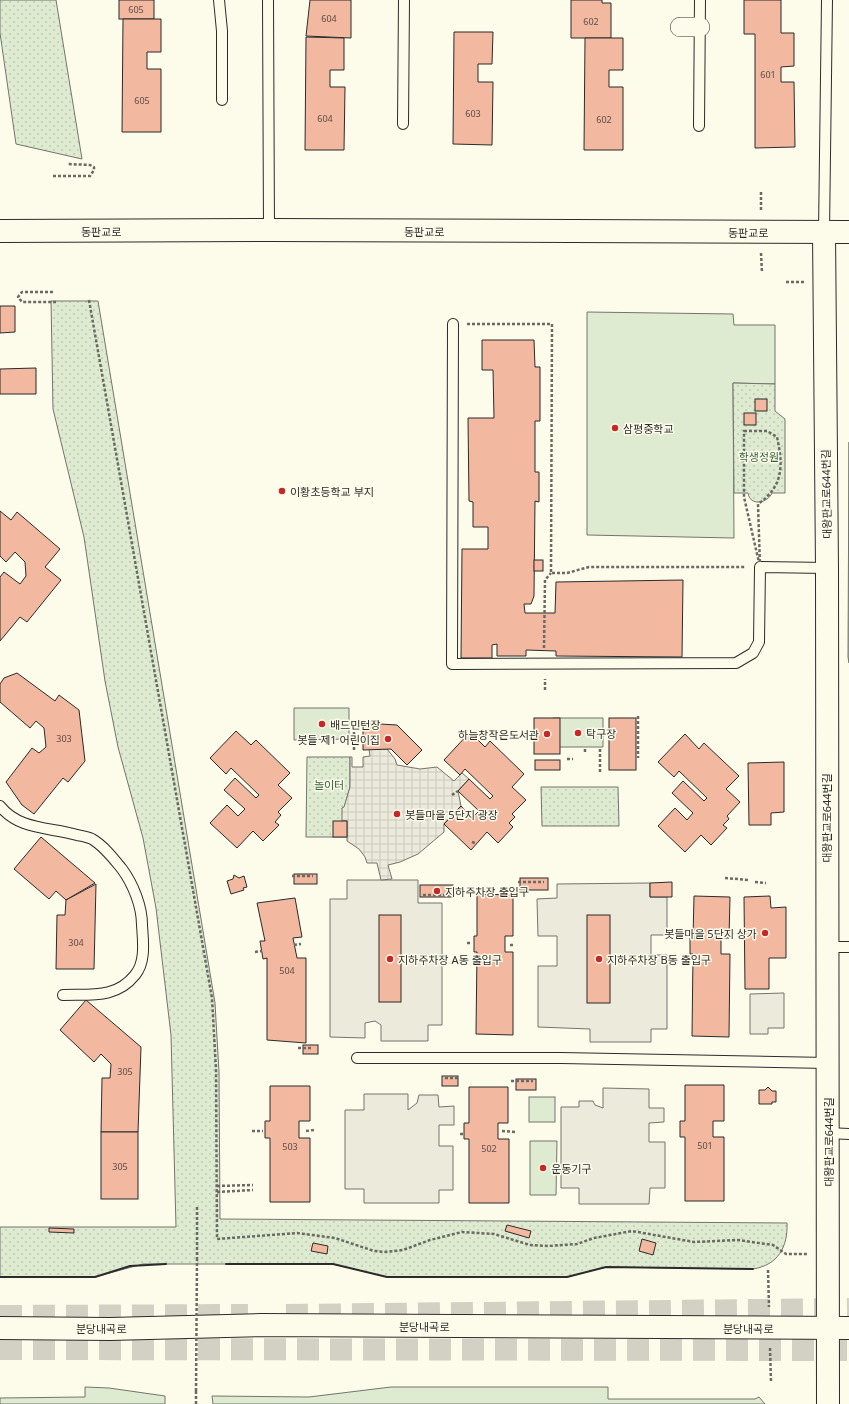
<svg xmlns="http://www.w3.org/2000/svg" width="849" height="1404" font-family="'Noto Sans','Noto Sans KR',sans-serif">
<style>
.green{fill:#deebd1;stroke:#74746e}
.park{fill:url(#park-dots);stroke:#74746e}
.parking{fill:#eceadb;stroke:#74746e}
.plaza{fill:url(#plaza-grid);stroke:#74746e}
.building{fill:#f2b8a0;stroke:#2b2b2b}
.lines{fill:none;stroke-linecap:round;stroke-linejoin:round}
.highway-tunnel{stroke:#d3d1c4;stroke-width:22;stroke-dasharray:22 11;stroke-linecap:butt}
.lane-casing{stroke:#2b2b2b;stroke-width:12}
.street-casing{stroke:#2b2b2b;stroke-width:20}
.secondary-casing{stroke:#2b2b2b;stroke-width:24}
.primary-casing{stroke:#2b2b2b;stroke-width:24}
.path{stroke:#6a6964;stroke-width:2.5;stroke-dasharray:3 2;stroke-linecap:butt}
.lane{stroke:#fdfbea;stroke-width:10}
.street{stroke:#fdfbea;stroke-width:19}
.secondary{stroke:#fdfbea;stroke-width:22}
.primary{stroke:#fdfbea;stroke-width:22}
.path-bridge{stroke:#6a6964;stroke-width:2.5;stroke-dasharray:3 2;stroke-linecap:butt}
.wall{stroke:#2b2b2b;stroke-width:2}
.poi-dot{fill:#c62828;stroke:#fdfbea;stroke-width:1.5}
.labels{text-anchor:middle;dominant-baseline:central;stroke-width:3;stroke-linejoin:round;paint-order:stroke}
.number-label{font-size:9px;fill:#5d4e48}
.street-label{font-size:11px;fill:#2b2b2b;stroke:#fdfbea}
.poi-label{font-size:11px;fill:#2b2b2b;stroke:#fdfbea;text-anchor:start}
.park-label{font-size:11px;fill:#34623c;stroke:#fdfbea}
</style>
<defs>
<pattern id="park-dots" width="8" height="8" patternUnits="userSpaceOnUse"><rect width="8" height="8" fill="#deebd1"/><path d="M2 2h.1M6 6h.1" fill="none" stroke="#bfcab4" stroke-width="1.8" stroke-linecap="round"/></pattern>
<pattern id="plaza-grid" width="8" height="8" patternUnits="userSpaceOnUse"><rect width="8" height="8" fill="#eceadb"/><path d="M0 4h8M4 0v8" fill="none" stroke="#cbc9bc"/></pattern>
</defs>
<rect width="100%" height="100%" fill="#fdfbea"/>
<g class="green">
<path d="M587 312 733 314 734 325H775V384L733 383 734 538 587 535Z"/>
<path d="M294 708H349V739L294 740Z"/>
<path d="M553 718H603V747H554Z"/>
<rect x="529" y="1097" width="26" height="25"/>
<path d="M530 1141H557L556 1195H530Z"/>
<path d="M85 1387 109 1388 165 1396V1404H0V1398L85 1397Z"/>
<path d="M391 1387H608V1399H755L759 1397 765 1404H213L212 1396 309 1397Z"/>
</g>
<g class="park">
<path d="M0 0H56L82 159 16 144 0 33Z"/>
<path d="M51 301H98L215 1003 219 1072 220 1219 787 1223C788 1247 778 1265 753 1269L606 1267 567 1277H387L333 1264H143L95 1277H0V1227H176L171 1035 156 908 143 838 118 747 105 681 84 537 53 409Z"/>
<path d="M733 383 775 384V411L785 419V493H772C768 503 750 507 748 493H734Z"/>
<path d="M849 442V663L848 657Z"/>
<path d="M307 757H350V787L344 808H342L347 821V837H306Z"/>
<path d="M541 787H618L619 826H542Z"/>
</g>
<g class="parking">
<path d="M347 880H418V903H442V1025H428V1041H381V1025L375 1021 365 1023V1038L330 1037V899H347Z"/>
<path d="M650 883V897H667V935H651V955H667V1029H651V1042H590V1029L538 1027V966H557V936H538L537 899 557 898V884Z"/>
<path d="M784 993V1028H768V1034H750V994Z"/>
<path d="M603 1088 649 1089V1108H664V1122L649 1123V1142H665V1188H650L649 1204H579V1188H561V1107H579V1101H593L595 1105 603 1108Z"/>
<path d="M364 1094H408V1110L417 1103 419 1095H438L439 1107 454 1106V1125H439V1146H453V1190H439V1203H364V1189H345V1110H364Z"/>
</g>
<path class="plaza" d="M369 749H387L395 759 397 765 420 769 437 767 454 781 462 773 469 779 458 791 461 806 444 824V832L418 854 400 862 388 865 392 879 381 880 377 863H367L365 857 359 849 347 841V821H342V808L344 807 350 787V757H352V767H363V757L370 756Z"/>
<g class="building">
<rect x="119" y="0" width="35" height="19"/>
<path d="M310 0H351V38L306 36Z"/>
<path d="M571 0H602V3H611V38H571Z"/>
<path d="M744 0H781V33H794V66L781 67V82H794L795 147 755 148V34H744Z"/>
<path d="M123 19H161V52H147V69H161V132H122Z"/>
<path d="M454 32H493L492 64H478V82H493L492 145 453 144Z"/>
<path d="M306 37 344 38V70H330V87H345L344 150H305Z"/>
<path d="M585 38H623V70H609V87H623V150H584Z"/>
<path d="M0 306H15V332L0 333Z"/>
<path d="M482 340H534L535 367H540V421H535V472H539V502L535 501 534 596 531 604H524L525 613H555L556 582 683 580 682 657 556 656V651L526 650V656H497V644L492 645V658H461L462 549H488V527H473V502L469 501 468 418H494L493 370H482Z"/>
<path d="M36 368V394H0V369Z"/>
<rect x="755" y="399" width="12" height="12"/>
<rect x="744" y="413" width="12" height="12"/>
<path d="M0 511 11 520 17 512 60 549 45 567 61 580 27 622 20 617 0 641V577L4 572 20 584 26 576 25 562 15 552 6 562 0 556Z"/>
<rect x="534" y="560" width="9" height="11"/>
<path d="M17 673 55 701 59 695 79 710 85 761 68 782 63 778 34 814 22 805 6 782 32 748 39 753 46 747 44 728 36 721 30 728 0 702V684L4 678Z"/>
<rect x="534" y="718" width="26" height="36"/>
<rect x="609" y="718" width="27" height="52"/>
<path d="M363 723 397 725 422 750 407 765 391 749 363 750Z"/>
<path d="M236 731 251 745 256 740 290 773 278 785 292 798 278 812 281 815 275 822 279 825 263 841 253 831 237 848 210 823 227 805 238 816 245 809 224 790 235 778 256 798 259 795 231 768 226 774 210 758Z"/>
<path d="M470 732 485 747 490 741 524 774 512 787 526 800 512 814 515 817 509 823 513 827 498 843 487 832 471 850 444 824 461 806 472 818 479 811 458 791 469 779 490 799 493 796 465 769 460 775 444 760Z"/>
<path d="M685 734 699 749 704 743 739 776 726 789 740 802 727 816 729 819 723 825 727 828 711 845 701 835 685 852 658 826 675 808 687 820 693 813 672 793 683 781 704 801 707 798 679 771 674 777 658 762Z"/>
<rect x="535" y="760" width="25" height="10"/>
<path d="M784 762V812L771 813V825H749L748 763Z"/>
<rect x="333" y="821" width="14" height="16"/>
<path d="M41 837 95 883 66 900 56 891 49 899 14 869Z"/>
<rect x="294" y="874" width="23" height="10"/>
<path d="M234 875 239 878 244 876 247 887 243 888 244 890 231 894 227 881 233 879Z"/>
<rect x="520" y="878" width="28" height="12"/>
<path d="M672 882V897H650V883Z"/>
<path d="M96 884 94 969H56L57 915H65L66 900Z"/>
<rect x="420" y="885" width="33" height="12"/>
<path d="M477 894 513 895V936H505V952H513V1035L476 1034 477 952H474V936H477Z"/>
<path d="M694 896 730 897 729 938H721V954H730L729 1037 692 1036 693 954H690V938H693Z"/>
<path d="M770 896 771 908 786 907V958H769V989H745L744 897Z"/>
<path d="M295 898 302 937 293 938 297 958H306V1043L267 1040V958L263 959 260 941H265L257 903Z"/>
<rect x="379" y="915" width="22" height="87"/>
<rect x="587" y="915" width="23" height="88"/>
<path d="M86 1000 141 1047 138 1132H101L102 1078H110L111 1064 101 1054 94 1062 60 1030Z"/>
<rect x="303" y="1045" width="15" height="9"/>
<rect x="442" y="1076" width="16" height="10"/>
<rect x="516" y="1079" width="20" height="11"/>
<path d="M685 1085H724V1121H713V1137H724V1201H685V1137H680V1121H685Z"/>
<path d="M270 1086H310V1121H299V1138H310V1202H270V1138H265V1121H270Z"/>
<path d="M469 1087H508V1123H498V1139H509V1203H469V1139H464V1123H469Z"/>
<path d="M768 1087 772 1091H776V1102H772V1104H759V1090H765Z"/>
<rect x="101" y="1132" width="37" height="67"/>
<path d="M507 1225 531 1231 529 1238 505 1231Z"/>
<path d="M49 1228 74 1229V1233L49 1232Z"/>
<path d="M642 1239 656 1243 653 1255 639 1251Z"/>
<path d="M313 1243 328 1246 327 1254 311 1251Z"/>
</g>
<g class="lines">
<g class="highway-tunnel">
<path d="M286 1315 849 1309"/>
<path d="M0 1316 248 1315"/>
<path d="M0 1349 849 1350"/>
</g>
<g class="lane-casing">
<g id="lane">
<path d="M219 0 222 31V100"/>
<path d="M268 0 269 230"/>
<path d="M403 124 404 0"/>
<path d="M699 126 700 0"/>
<path d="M824 232 827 0"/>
<path d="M453 324 452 664 736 663 753 653 759 642 760 567 827 568"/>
<path d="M0 806C19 830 49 827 77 835 82 836 88 837 92 839 104 846 113 858 122 869 133 884 142 906 142 925 143 941 146 962 135 975 116 999 90 994 63 995"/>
<path d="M827 947H849"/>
<path d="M357 1058H561L828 1063"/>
<path d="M828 1133 849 1134"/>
</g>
</g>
<g class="street-casing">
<path id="street" d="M680 27H700"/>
</g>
<g class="secondary-casing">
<g id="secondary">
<path d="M0 231 269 230 849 232"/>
<path d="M824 232 827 568 828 1404"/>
</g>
</g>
<g class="primary-casing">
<path id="primary" d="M0 1328 110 1329 261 1325 849 1328"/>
</g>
<g class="path">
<path d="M53 176H90L94 170V167L90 165 68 164"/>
<path d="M761 192V210"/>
<path d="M761 253 762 273"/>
<path d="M786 282H804"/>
<path d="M53 292H22L18 297 22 302H56"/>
<path d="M89 300 212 998 216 1070 217 1239 297 1233 335 1238 374 1251 386 1252 403 1250 430 1240 462 1232 494 1234 530 1245 548 1246 577 1244 594 1238 632 1231 694 1242 738 1240 773 1245 786 1254H807"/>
<path d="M467 324H552L551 573H567L589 567H745"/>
<path d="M744 431H767L777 437C783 465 784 486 758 504L760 567 744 497Z"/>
<path d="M544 648 545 580 551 573"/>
<path d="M545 690V679"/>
<path d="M638 716V758"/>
<path d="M354 727V750"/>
<path d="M585 749V753"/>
<path d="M600 749V773"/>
<path d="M567 759H573"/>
<path d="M452 795 458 791"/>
<path d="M472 842 475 843"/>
<path d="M292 876H313"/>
<path d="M725 878 749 880"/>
<path d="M518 882H544"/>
<path d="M755 882 766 883"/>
<path d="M423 895H455"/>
<path d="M467 943H471"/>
<path d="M294 945 301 944"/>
<path d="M510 945H514"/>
<path d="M255 952 262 951"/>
<path d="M298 1048H313"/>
<path d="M445 1078H460"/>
<path d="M511 1081H533"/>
<path d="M252 1131H263"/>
<path d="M306 1131 314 1130"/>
<path d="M502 1131 516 1132"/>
<path d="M460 1134H463"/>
<path d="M217 1186 253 1185"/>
<path d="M217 1192 253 1190"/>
<path d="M197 1207V1259"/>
<path d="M768 1270 769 1307"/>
<path d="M770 1348 771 1382"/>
<path d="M196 1391V1404"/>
</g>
<use href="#lane" class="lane"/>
<use href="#street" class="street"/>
<use href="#secondary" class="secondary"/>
<use href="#primary" class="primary"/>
<path class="path-bridge" d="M196 1391 197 1259"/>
<g class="wall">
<path d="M226 1264H333L387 1277H567L606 1267 753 1269"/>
<path d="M0 1277H95L130 1266 166 1264"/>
</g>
</g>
<g class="poi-dot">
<circle cx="615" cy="428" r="4"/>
<circle cx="282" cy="491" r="4"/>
<circle cx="322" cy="724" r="4"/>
<circle cx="578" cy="733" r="4"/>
<circle cx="547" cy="734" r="4"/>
<circle cx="388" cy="739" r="4"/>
<circle cx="397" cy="814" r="4"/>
<circle cx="437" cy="891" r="4"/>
<circle cx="765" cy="933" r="4"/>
<circle cx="390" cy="959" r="4"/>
<circle cx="599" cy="959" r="4"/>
<circle cx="543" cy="1168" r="4"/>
</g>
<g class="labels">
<g class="number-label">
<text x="136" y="9">605</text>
<text x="329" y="18">604</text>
<text x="591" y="21">602</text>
<text x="768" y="74">601</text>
<text x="142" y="100">605</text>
<text x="473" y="113">603</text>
<text x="325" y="118">604</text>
<text x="604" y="119">602</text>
<text x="64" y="738">303</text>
<text x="76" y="942">304</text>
<text x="287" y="970">504</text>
<text x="125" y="1071">305</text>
<text x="705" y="1145">501</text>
<text x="290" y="1146">503</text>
<text x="489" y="1148">502</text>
<text x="120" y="1166">305</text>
</g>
<g class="street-label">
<text x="101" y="231">동판교로</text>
<text x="424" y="231">동판교로</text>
<text x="748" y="232">동판교로</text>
<text transform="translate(826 494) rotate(-91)">대왕판교로644번길</text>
<text transform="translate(826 818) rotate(-90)">대왕판교로644번길</text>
<text transform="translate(828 1142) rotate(-90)">대왕판교로644번길</text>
<text x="424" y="1326">분당내곡로</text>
<text x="101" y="1328">분당내곡로</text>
<text x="748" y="1328">분당내곡로</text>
</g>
<g class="poi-label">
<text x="623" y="428">삼평중학교</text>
<text x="290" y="491">이황초등학교 부지</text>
<text x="330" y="724">배드민턴장</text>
<text x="586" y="733">탁구장</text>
<text x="539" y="734" text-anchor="end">하늘창작은도서관</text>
<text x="380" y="739" text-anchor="end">봇들 제1 어린이집</text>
<text x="405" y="814">봇들마을 5단지 광장</text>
<text x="445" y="891">지하주차장 출입구</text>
<text x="757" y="933" text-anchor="end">봇들마을 5단지 상가</text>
<text x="398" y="959">지하주차장 A동 출입구</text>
<text x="607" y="959">지하주차장 B동 출입구</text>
<text x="551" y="1168">운동기구</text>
</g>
<g class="park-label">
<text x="759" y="456">학생정원</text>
<text x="329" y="784">놀이터</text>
</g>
</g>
</svg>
